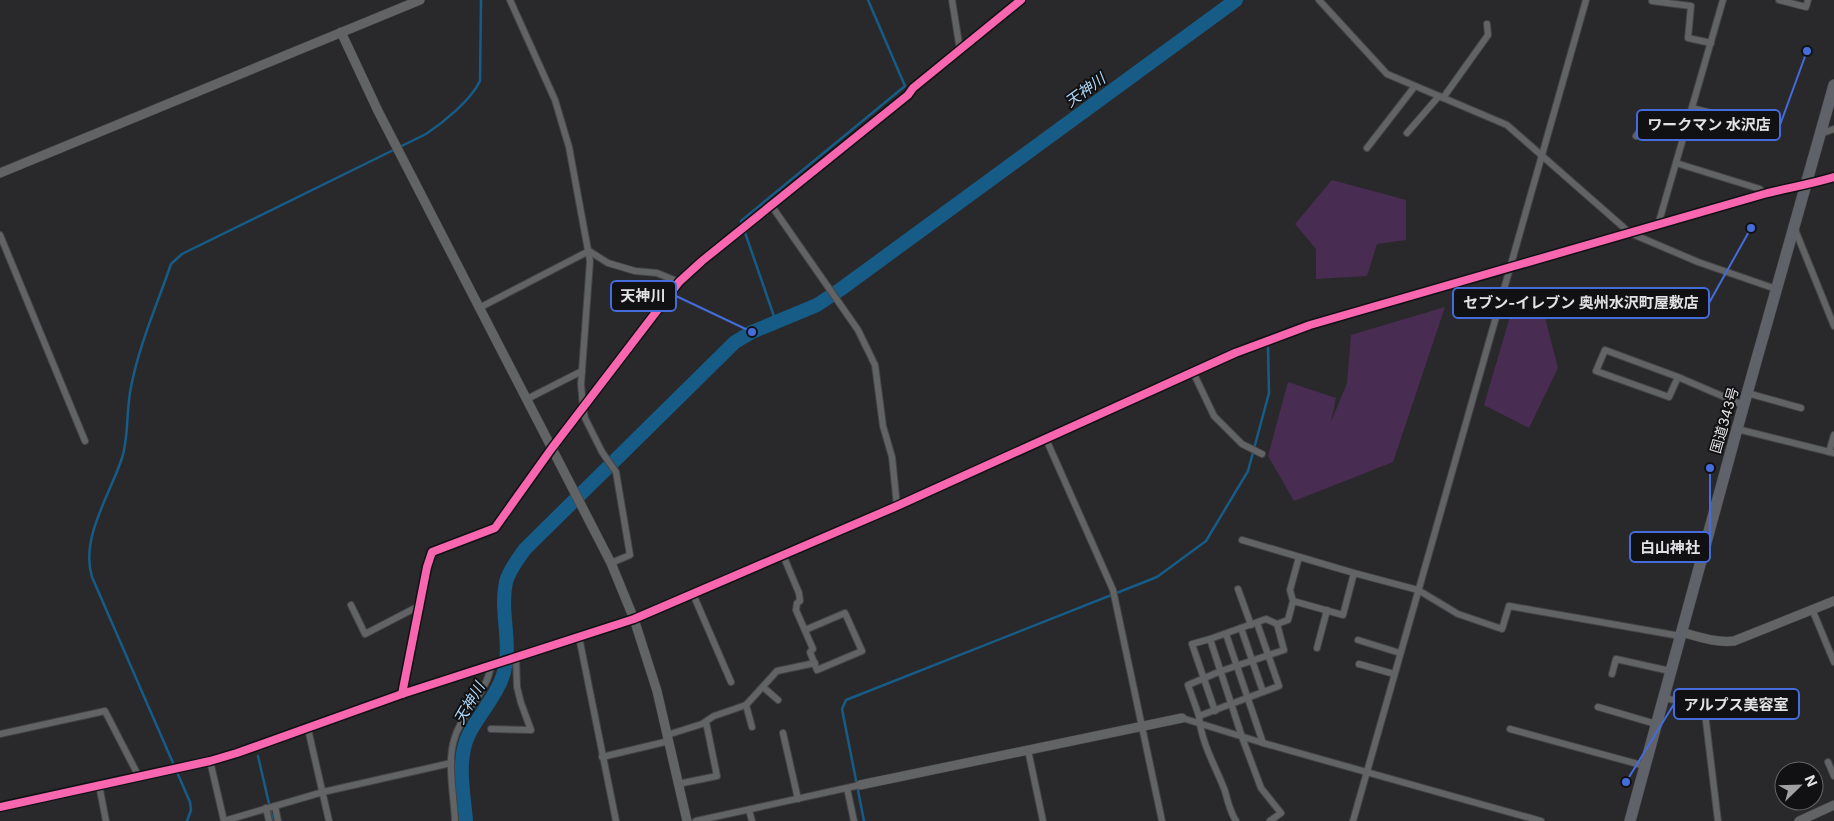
<svg xmlns="http://www.w3.org/2000/svg" width="1834" height="821" font-family="Inter,'Noto Sans JP',sans-serif">
<style>
.green{fill:#492c51}
.lines{fill:none;stroke-linecap:round;stroke-linejoin:round}
.stream{stroke:#165c86;stroke-width:2.5}
.river{stroke:#165c86;stroke-width:14}
.street-casing{stroke:#444447;stroke-width:8}
.secondary-casing{stroke:#444447;stroke-width:10}
.highway-casing{stroke:#444447;stroke-width:12}
.street{stroke:#626365;stroke-width:6}
.secondary{stroke:#626365;stroke-width:9}
.highway{stroke:#5f6269;stroke-width:11}
.cycleway-casing{stroke:#111113;stroke-width:11}
.cycleway{stroke:#f766af;stroke-width:8}
.labels{text-anchor:middle;dominant-baseline:central;stroke-width:4;stroke-linejoin:round;paint-order:stroke}
.street-label{font-size:14px;fill:#e2e2e5;stroke:#111113}
.water-label{font-size:15px;font-style:italic;fill:#add7f7;stroke:#111113}
.leader{fill:none;stroke:#446cdb;stroke-width:2}
.callout-dot{fill:#446cdb;stroke:#111113;stroke-width:2}
.callout{fill:#111113;stroke:#446cdb;stroke-width:2}
.callout-label{font-size:15px;text-anchor:middle;font-weight:bold;fill:#e2e2e5}
</style>
<rect width="100%" height="100%" fill="#29292c"/>
<g class="green">
<path d="M1332 180 1406 200V240L1377 244 1367 276 1316 279V249L1295 224Z"/>
<path d="M1518 289 1540 298 1558 368 1529 428 1484 405Z"/>
<path d="M1445 307 1393 462 1294 501 1268 456 1288 382 1336 398 1331 422 1347 383 1351 335Z"/>
</g>
<g class="lines">
<g class="stream">
<path d="M776 322 741 221 905 86 868 0"/>
<path d="M258 756 273 821"/>
<path d="M187 821 191 810 190 802 92 577C80 538 110 495 122 458 129 437 126 409 131 387 139 345 157 305 171 264L182 254 426 134C444 122 471 100 480 81L481 0"/>
<path d="M864 821 842 709 846 700 1157 577 1206 541 1248 471 1269 393 1268 348"/>
</g>
<path class="river" d="M466 821C464 794 456 760 469 734 478 716 496 696 502 678 514 646 499 614 506 582 509 570 518 559 525 549L735 342 752 332 817 305 841 289 1236 0"/>
<g class="street-casing">
<g id="street">
<path d="M510 0 555 100 569 147 590 261 581 384 583 407 585 418 602 452 616 472 630 555 611 563"/>
<path d="M952 0 960 50"/>
<path d="M1319 0 1387 74 1507 125 1630 233 1698 262 1776 289"/>
<path d="M1779 0 1806 7 1808 0"/>
<path d="M1652 1 1691 6 1688 38 1711 43"/>
<path d="M1443 98 1488 35 1487 24"/>
<path d="M1692 108 1731 118"/>
<path d="M1407 133 1439 96"/>
<path d="M1820 134 1834 129"/>
<path d="M1636 136 1647 121 1685 132"/>
<path d="M1367 148 1415 86"/>
<path d="M1676 163 1760 189 1764 194"/>
<path d="M1805 184 1814 183 1834 177"/>
<path d="M771 205 858 330 875 365 883 426 892 457 897 506"/>
<path d="M1658 225 1723 0"/>
<path d="M1794 227 1834 326"/>
<path d="M0 235 85 441"/>
<path d="M589 251 608 263 635 271 657 273 679 282"/>
<path d="M479 308 589 251"/>
<path d="M1193 372 1214 416 1242 444 1262 454"/>
<path d="M1678 377 1669 397 1596 371 1605 350 1678 377 1743 405"/>
<path d="M1747 393 1801 408"/>
<path d="M527 399 582 371"/>
<path d="M1737 429 1834 453"/>
<path d="M1046 439 1113 590 1162 821"/>
<path d="M1829 452 1834 435"/>
<path d="M1242 540 1354 573 1418 590 1458 614 1502 629 1509 606 1680 636"/>
<path d="M783 555 799 593 800 601 797 603 796 610 813 649 810 652 817 670 862 651 845 613 805 630"/>
<path d="M1238 589 1251 625"/>
<path d="M693 594 731 682"/>
<path d="M1293 601 1343 615 1354 573"/>
<path d="M351 605 365 634 419 606"/>
<path d="M1812 609 1834 662"/>
<path d="M1241 628 1263 692"/>
<path d="M1226 634 1263 743"/>
<path d="M579 637 616 821"/>
<path d="M1210 639 1192 644 1215 711"/>
<path d="M1358 640 1400 653"/>
<path d="M1317 648 1327 610"/>
<path d="M1359 664 1394 674"/>
<path d="M1612 674 1616 659 1670 671"/>
<path d="M763 687 778 700"/>
<path d="M402 694 427 567 432 552 495 528 552 448 679 282 702 261 908 95 913 88 1021 0"/>
<path d="M1663 698 1704 705 1718 821"/>
<path d="M746 705 752 727"/>
<path d="M1598 707 1656 724"/>
<path d="M1199 716 1188 685 1221 671 1284 650 1277 624"/>
<path d="M1182 718 1263 743 1541 821"/>
<path d="M308 729 329 821"/>
<path d="M491 729 531 730 521 703 517 687 516 657"/>
<path d="M1510 729 1645 766"/>
<path d="M783 733 798 799"/>
<path d="M0 734 105 711 139 777"/>
<path d="M667 735 702 724 714 716 746 705 777 671 815 663"/>
<path d="M1028 750 1043 821"/>
<path d="M602 757 669 741"/>
<path d="M210 761 224 821 323 792 451 763"/>
<path d="M1828 762 1834 776"/>
<path d="M678 784 717 776 706 722"/>
<path d="M99 785 106 821"/>
<path d="M847 788 854 821"/>
<path d="M275 806 278 821"/>
<path d="M266 808 269 821"/>
<path d="M749 810 752 821"/>
<path d="M455 821C454 797 447 763 454 740 461 713 487 694 491 665"/>
<path d="M696 821 860 785"/>
<path d="M1236 821C1230 812 1228 802 1225 791 1216 767 1201 743 1199 716L1279 686 1257 623"/>
<path d="M1270 821 1281 813 1261 788 1242 737 1210 639 1266 619 1277 624 1288 620 1293 601 1290 590 1299 557"/>
<path d="M1353 821 1586 0"/>
</g>
</g>
<g class="secondary-casing">
<g id="secondary">
<path d="M341 32 378 111 611 563 634 619 657 691 687 821"/>
<path d="M0 173 420 0"/>
<path d="M1681 632C1699 637 1716 643 1734 641L1834 601"/>
<path d="M860 785 1182 718"/>
<path d="M0 807 210 761 237 753 402 694 634 619 897 506 1235 353 1310 325 1764 194 1805 184"/>
<path d="M1799 821 1834 805"/>
</g>
</g>
<g class="highway-casing">
<path id="highway" d="M1630 821 1737 429 1834 85"/>
</g>
<use href="#street" class="street"/>
<use href="#secondary" class="secondary"/>
<use href="#highway" class="highway"/>
<g class="cycleway-casing">
<g id="cycleway">
<path d="M402 694 427 567 432 552 495 528 552 448 679 282 702 261 908 95 913 88 1021 0"/>
<path d="M0 807 210 761 237 753 402 694 634 619 897 506 1235 353 1310 325 1764 194C1787 188 1811 184 1834 177"/>
</g>
</g>
<use href="#cycleway" class="cycleway"/>
</g>
<g class="labels">
<g class="street-label">
<text transform="translate(1724 420) rotate(-74)">国道343号</text>
</g>
<g class="water-label">
<text transform="translate(1085 90) rotate(-36)">天神川</text>
<text transform="translate(469 703) rotate(-60)">天神川</text>
</g>
</g>
<path class="leader" d="M1807 51L1780 125M752 332L676 296M1751 228L1709 303M1710 468L1710 547M1626 782L1674 704"/>
<g class="callout-dot">
<circle cx="1807" cy="51" r="5"/>
<circle cx="752" cy="332" r="5"/>
<circle cx="1751" cy="228" r="5"/>
<circle cx="1710" cy="468" r="5"/>
<circle cx="1626" cy="782" r="5"/>
</g>
<g class="callout">
<rect x="1637" y="110" width="143" height="30" rx="5"/>
<rect x="611" y="281" width="65" height="30" rx="5"/>
<rect x="1453" y="288" width="256" height="30" rx="5"/>
<rect x="1630" y="532" width="80" height="30" rx="5"/>
<rect x="1674" y="689" width="125" height="30" rx="5"/>
</g>
<g class="callout-label">
<text x="1709" y="130">ワークマン 水沢店</text>
<text x="643" y="301">天神川</text>
<text x="1581" y="308">セブン-イレブン 奥州水沢町屋敷店</text>
<text x="1670" y="553">白山神社</text>
<text x="1736" y="710">アルプス美容室</text>
</g>
<g transform="translate(1799 786) rotate(67)"><circle r="24" fill="#111113" stroke="#656567"/>
<path d="M0-4L9 19L0 12L-9 19Z" fill="#a1a1a4"/>
<text y="-8" font-size="14" font-weight="bold" text-anchor="middle" fill="#e2e2e5">N</text>
</g>
</svg>
